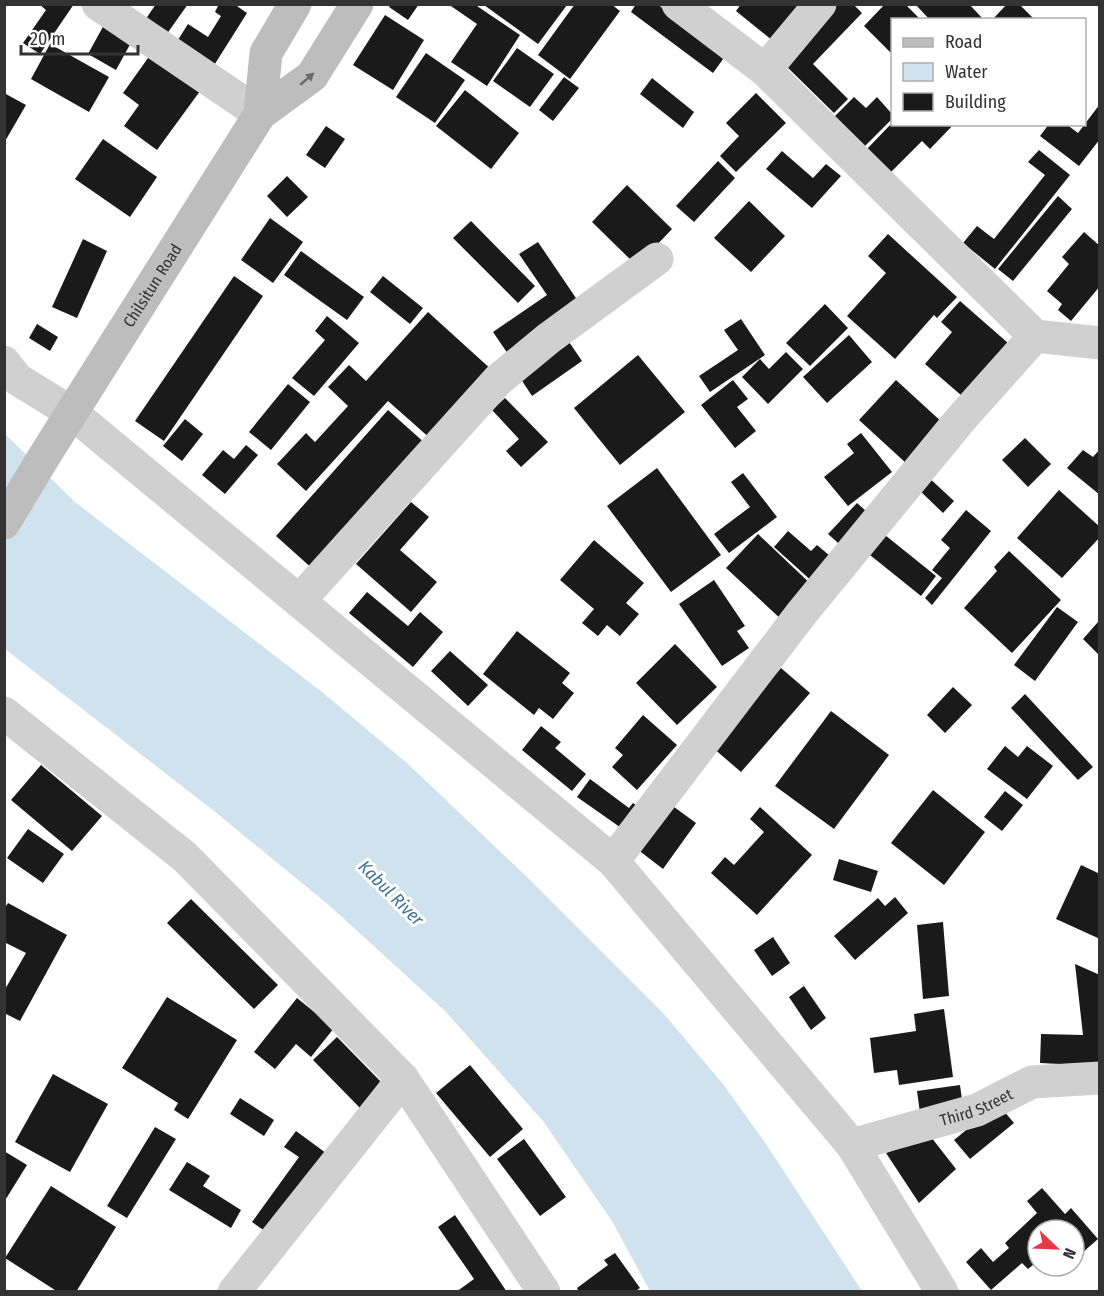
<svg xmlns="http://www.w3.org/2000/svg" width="1104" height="1296" font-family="'Fira Sans Condensed',sans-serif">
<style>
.water{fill:#cfe2ee}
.building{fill:#1a1a1a}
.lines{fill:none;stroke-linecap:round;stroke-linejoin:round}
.minor{stroke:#d0d0d0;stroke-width:33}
.tertiary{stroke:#d0d0d0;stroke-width:33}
.secondary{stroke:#bdbdbd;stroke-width:33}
.oneway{fill:#6a6a6a}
.labels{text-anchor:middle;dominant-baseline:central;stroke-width:6;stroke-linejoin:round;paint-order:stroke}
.street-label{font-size:16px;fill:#333;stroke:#fff}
.water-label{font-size:18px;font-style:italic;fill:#3f7597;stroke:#fff}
</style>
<rect width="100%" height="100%" fill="#fff"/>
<path class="water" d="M4 433 75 502 322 692 408 764 528 878 663 1013 723 1084 766 1144 862 1291H650L612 1221 543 1121 446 1012 330 906 214 811 5 649Z"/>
<g class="building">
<path d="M39 4H74L40 54 23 43 46 10Z"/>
<path d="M156 4H188L164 38 143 23Z"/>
<path d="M219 4H234L247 13 213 67 176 43 188 24 208 37 221 16 215 12Z"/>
<path d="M391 4H419L408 20 389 7Z"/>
<path d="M448 4H474L520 35 487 86 451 62 477 24Z"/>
<path d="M575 4H611L620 11 570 79 538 55Z"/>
<path d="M636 4H657L726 55 713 73 631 12Z"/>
<path d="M741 4H810L778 45 736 11Z"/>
<path d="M837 4H853L862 13 813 64 848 99 834 113 782 62Z"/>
<path d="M885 4H905L921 20H892V54L864 26Z"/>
<path d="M915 4H969L984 20H930Z"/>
<path d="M1007 4H1019L1033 18 992 20Z"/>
<path d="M484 5H567L538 44Z"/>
<path d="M385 15 424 40 393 90 353 65Z"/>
<path d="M105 23 133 39 116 70 88 54Z"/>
<path d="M50 44 109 77 89 112 31 79Z"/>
<path d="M517 48 554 74 530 107 493 81Z"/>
<path d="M153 51 203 87 157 150 124 126 139 105 123 93Z"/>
<path d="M426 53 465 80 435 123 396 97Z"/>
<path d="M564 77 579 88 553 121 539 110Z"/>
<path d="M652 78 694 112 683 128 640 94Z"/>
<path d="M465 90 519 133 491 169 436 126Z"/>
<path d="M4 93 26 105 4 143Z"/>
<path d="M756 93 786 123 736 172 720 156 739 136 726 123Z"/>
<path d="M854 97 866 108 877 97 892 114V119L863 148 833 118Z"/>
<path d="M1100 104V139L1079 166 1040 136 1049 124H1066L1078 133Z"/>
<path d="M891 124H954L930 149 922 141 891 172 867 149Z"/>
<path d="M326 126 345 139 325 168 306 155Z"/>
<path d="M103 139 157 177 130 217 75 179Z"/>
<path d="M1039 150 1070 175 995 269 963 243 977 226 994 239 1045 175 1028 162Z"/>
<path d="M782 151 813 178 826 164 841 176 812 208 766 169Z"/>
<path d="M718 161 735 178 694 222 676 206Z"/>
<path d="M287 176 308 197 287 217 267 196Z"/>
<path d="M627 185 672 229 637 266 592 222Z"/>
<path d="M1058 196 1072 209 1013 281 998 269Z"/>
<path d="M749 201 785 236 751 272 714 238Z"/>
<path d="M270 218 303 242 273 283 241 260Z"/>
<path d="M471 221 535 286 518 303 453 238Z"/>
<path d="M1084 232 1100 246V286L1071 321 1058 310 1062 304 1047 291 1069 264 1062 257Z"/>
<path d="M888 234 957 297 937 318 934 315 895 359 847 316 886 273 868 256Z"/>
<path d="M83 239 107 251 77 318 52 307Z"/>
<path d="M538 242 580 304 508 354 493 332 547 295 519 254Z"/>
<path d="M301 251 364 297 347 320 284 275Z"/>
<path d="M234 276 263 296 164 441 135 421Z"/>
<path d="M383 276 423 308 410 324 370 292Z"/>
<path d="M960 301 1008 343 962 396 925 364 952 332 941 322Z"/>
<path d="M825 304 848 328 810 366 786 343Z"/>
<path d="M428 312 493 371 432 440 388 401 306 491 277 464 306 433 315 442 348 406 328 387 349 365 366 381Z"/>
<path d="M327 316 359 343 314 396 292 378 325 340 315 331Z"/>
<path d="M741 319 765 355 710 392 699 376 738 350 724 330Z"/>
<path d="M37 324 58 337 50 351 29 338Z"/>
<path d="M849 335 872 362 827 403 803 377Z"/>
<path d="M565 336 582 361 532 396 515 370Z"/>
<path d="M786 352 803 369 768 404 742 377 760 359 769 369Z"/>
<path d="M638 355 685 412 620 465 574 408Z"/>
<path d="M733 380 748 399 737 407 756 431 735 448 701 405Z"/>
<path d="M896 380 944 424 907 464 859 420Z"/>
<path d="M288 384 310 402 271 450 249 432Z"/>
<path d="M505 398 548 442 521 467 506 451 519 439 492 410Z"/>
<path d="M388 410 427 445 315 571 276 536Z"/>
<path d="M185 419 203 434 182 461 163 446Z"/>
<path d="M861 433 892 472 848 506 824 477 854 453 847 444Z"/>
<path d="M1025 438 1051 464 1028 487 1002 460Z"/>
<path d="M246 445 258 455 225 494 202 475 223 450 234 459Z"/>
<path d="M1100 449V495L1067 468 1083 450 1093 457Z"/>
<path d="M657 468 721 555 671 592 607 506Z"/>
<path d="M743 473 777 517 729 553 714 534 750 507 731 482Z"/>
<path d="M926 475 954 501 943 513 915 486Z"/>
<path d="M1059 490 1100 527V537L1062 578 1017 538Z"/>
<path d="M411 502 429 517 400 550 437 582 411 612 356 564Z"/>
<path d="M857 503 875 519 846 550 828 534Z"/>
<path d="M966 510 991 531 932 605 925 598 942 578 932 570 950 548 941 540Z"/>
<path d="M788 531 811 551 817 545 836 561 815 584 774 547Z"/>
<path d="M880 531 936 576 921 596 865 551Z"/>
<path d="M758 534 815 588 783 621 726 568Z"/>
<path d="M594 540 644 583 626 603 639 614 620 636 607 625 598 636 582 623 594 609 560 580Z"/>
<path d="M1009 551 1061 600 1012 653 964 608 997 571 994 567Z"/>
<path d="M714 580 745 626 737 631 749 648 722 666 679 604Z"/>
<path d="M367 592 408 626 420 612 443 632 413 667 349 613Z"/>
<path d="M1057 607 1078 622 1035 681 1014 665Z"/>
<path d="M1098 622 1100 624V656L1083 639Z"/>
<path d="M517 631 570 673 562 683 574 693 553 719 539 708 534 715 483 674Z"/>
<path d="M675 644 717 687 677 725 636 683Z"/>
<path d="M450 651 488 685 468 706 431 671Z"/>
<path d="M781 668 810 693 741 772 712 747Z"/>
<path d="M953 687 972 705 945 733 927 715Z"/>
<path d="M1025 694 1093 767 1078 780 1011 708Z"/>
<path d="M831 711 889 755 834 829 775 786Z"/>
<path d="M643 715 677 745 637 790 612 767 623 755 615 748Z"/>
<path d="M541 726 561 742 555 748 586 774 572 791 522 750Z"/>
<path d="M1005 746 1018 757 1027 746 1053 766 1027 799 987 769Z"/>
<path d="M41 765 102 816 72 851 11 800Z"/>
<path d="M590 779 629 808 633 803 643 810 627 832 577 797Z"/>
<path d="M933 790 985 832 944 885 891 843Z"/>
<path d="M1005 791 1023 805 1002 831 984 817Z"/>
<path d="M670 804 696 823 663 869 637 849Z"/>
<path d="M760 807 812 855 757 915 711 873 725 857 734 865 764 832 750 819Z"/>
<path d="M28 829 64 854 43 883 7 858Z"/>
<path d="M839 859 878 871 871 892 833 880Z"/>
<path d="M1081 865 1100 874V939L1056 919Z"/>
<path d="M895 897 908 913 855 960 834 936 878 898 885 906Z"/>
<path d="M191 899 278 985 254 1009 167 923Z"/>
<path d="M8 903 67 935 20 1021 4 1013V991L26 953 4 942V909Z"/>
<path d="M943 922 949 996 923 999 917 925Z"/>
<path d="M773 937 790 963 772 976 754 950Z"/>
<path d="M1075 964 1100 975V1066L1040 1063 1041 1034 1083 1035Z"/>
<path d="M804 986 826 1018 811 1030 789 997Z"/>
<path d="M167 997 237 1040 188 1119 174 1110 178 1103 122 1068Z"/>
<path d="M297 998 334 1028 311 1057 296 1044 275 1069 254 1052Z"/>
<path d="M944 1009 953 1077 899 1085 897 1070 874 1073 870 1038 916 1031 914 1014Z"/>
<path d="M337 1037 385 1086 361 1109 313 1060Z"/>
<path d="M470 1065 523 1129 490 1157 436 1093Z"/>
<path d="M53 1074 108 1104 70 1172 15 1142Z"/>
<path d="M960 1085 963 1107 920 1113 917 1091Z"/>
<path d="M240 1098 274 1120 264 1136 230 1114Z"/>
<path d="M998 1104 1014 1123 970 1159 954 1140Z"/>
<path d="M155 1127 176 1139 127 1218 107 1206Z"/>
<path d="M296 1131 330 1156 272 1236 252 1222 299 1157 284 1147Z"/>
<path d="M931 1137 956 1169 919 1203 886 1153Z"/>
<path d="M524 1139 566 1197 540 1216 497 1159Z"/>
<path d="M4 1151 27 1165 4 1202Z"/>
<path d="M187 1162 210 1176 203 1186 241 1210 231 1228 169 1190Z"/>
<path d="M51 1186 116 1227 76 1292H58L5 1258Z"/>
<path d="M1042 1188 1065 1214 1071 1208 1098 1239 1074 1260V1230H1038V1261L1028 1269 1022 1263 991 1290 966 1262 981 1248 993 1262 1009 1248 1005 1243 1037 1213 1027 1201Z"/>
<path d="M455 1215 507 1292H456L474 1279 438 1227Z"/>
<path d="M615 1253 640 1288 634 1292H579L577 1288 608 1265 604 1260Z"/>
</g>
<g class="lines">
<g class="minor">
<path d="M98 4 260 114"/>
<path d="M678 4 765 70 1035 336 1100 343"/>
<path d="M765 70 820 4"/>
<path d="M4 362 17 379 72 413"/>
<path d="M299 601 498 380 549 338 657 259"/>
<path d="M4 713 185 857 403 1079 544 1292"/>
<path d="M613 861 801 614 960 420 1035 336"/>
<path id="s1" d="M852 1145 977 1110 1032 1082 1100 1078"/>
<path d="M234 1292 403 1079"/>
</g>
<path class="tertiary" d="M72 413 613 861 852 1145 942 1292"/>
<g class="secondary">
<path d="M260 114 266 53 295 4"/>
<path id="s2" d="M4 523 45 455 260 114 312 76 357 4"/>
</g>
</g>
<defs><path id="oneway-solid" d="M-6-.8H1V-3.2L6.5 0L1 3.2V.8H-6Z" transform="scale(1.5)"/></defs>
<use class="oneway" href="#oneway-solid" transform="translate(307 79) rotate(-41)"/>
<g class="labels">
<g class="street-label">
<text stroke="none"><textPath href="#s2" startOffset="280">Chilsitun Road</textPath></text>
<text stroke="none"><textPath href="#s1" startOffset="130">Third Street</textPath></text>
</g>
<g class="water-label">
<text transform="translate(391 893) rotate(45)">Kabul River</text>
</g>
</g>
<rect width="1104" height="1296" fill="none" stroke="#333333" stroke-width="12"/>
<rect x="891" y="18" width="195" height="108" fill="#ffffff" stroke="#adadad" stroke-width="1.5"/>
<rect x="903" y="38" width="30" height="9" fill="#bdbdbd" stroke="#adadad" stroke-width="1.5"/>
<text x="945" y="48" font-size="18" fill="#333333">Road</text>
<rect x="903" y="63" width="30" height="18" fill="#cfe2ee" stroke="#adadad" stroke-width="1.5"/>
<text x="945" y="78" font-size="18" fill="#333333">Water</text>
<rect x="903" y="93" width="30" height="18" fill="#1a1a1a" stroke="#adadad" stroke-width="1.5"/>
<text x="945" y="108" font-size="18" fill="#333333">Building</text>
<g transform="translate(1056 1248) rotate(113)"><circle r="28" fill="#ffffff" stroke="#adadad" stroke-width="1.5"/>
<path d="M0-4.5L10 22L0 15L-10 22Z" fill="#e63946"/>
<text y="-9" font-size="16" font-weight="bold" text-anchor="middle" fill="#333333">N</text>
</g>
<path d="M21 45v9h117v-9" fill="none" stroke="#333333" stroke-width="3"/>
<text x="30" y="45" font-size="18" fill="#333333" stroke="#ffffff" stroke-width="4.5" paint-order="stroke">20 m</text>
</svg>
